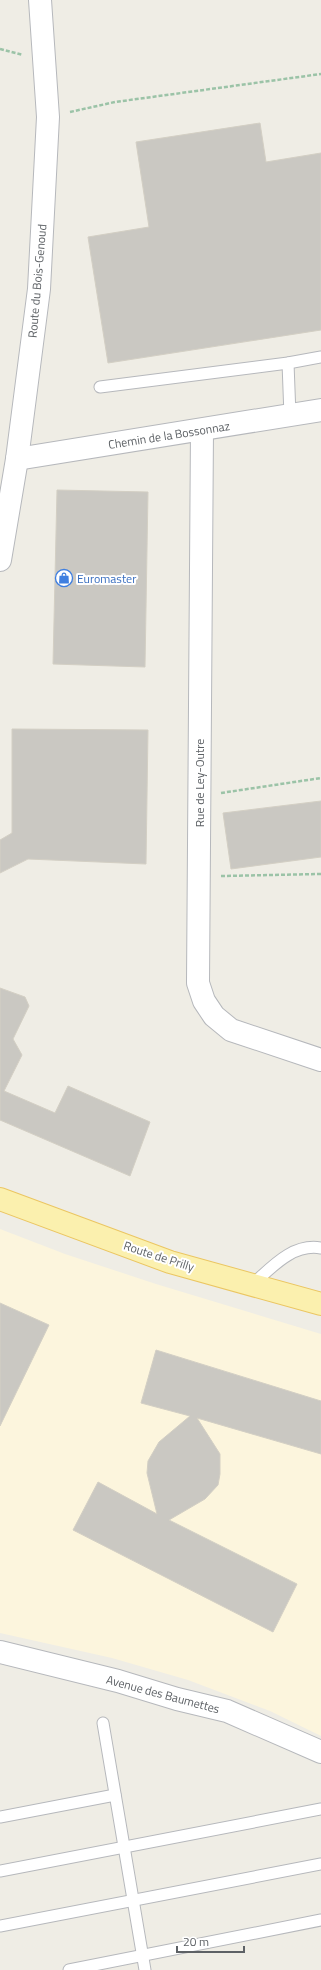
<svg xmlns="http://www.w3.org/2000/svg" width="321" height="1970" font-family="'Titillium Web',sans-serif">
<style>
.commercial{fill:#fcf5dd}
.building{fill:#cac8c2;stroke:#d3cfc4}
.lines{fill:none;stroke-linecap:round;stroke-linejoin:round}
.service-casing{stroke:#b6b8bc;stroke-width:13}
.minor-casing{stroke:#b6b8bc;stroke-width:24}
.primary-casing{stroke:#ebc662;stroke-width:24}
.path{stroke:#9bc3a7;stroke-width:2.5;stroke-dasharray:4 2;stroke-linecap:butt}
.service{stroke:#fff;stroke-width:11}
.minor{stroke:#fff;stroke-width:22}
.primary{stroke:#fbf0ae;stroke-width:22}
.labels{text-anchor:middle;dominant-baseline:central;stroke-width:4;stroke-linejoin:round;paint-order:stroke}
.street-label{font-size:12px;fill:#5d6165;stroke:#fff}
.shop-label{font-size:12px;fill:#366cbe;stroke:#fff;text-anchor:start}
</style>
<rect width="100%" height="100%" fill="#efede5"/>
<path class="commercial" d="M0 1229 65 1254 156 1284 321 1334V1736L270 1711 188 1680 112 1658 0 1633Z"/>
<g class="building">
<path d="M260 123 266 162 321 153V330L108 363 88 237 149 227 136 142Z"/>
<path d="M57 490 148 492 145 667 53 664Z"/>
<path d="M12 729 148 730 146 864 28 859 0 873V840L12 833Z"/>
<path d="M321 801V857L231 869 223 813Z"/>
<path d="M0 988 25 997 29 1006 13 1039 22 1055 4 1091 55 1113 68 1086 150 1122 130 1176 0 1120Z"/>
<path d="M0 1303 49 1325 0 1426Z"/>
<path d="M156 1350 321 1401V1454L197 1418 220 1454V1474L218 1485 205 1499 169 1520 297 1584 273 1632 73 1530 98 1482 157 1514 147 1473 148 1461 159 1442 190 1416 141 1403Z"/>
</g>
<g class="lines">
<g class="service-casing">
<g id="service">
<path d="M288 363 290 416"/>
<path d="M100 387 288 363 321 357"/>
<path d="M253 1284C272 1267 293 1243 321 1248"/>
<path d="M103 1723 145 1970"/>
<path d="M0 1817 115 1795"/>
<path d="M0 1871 321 1809"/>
<path d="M0 1926 321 1864"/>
<path d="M69 1970 321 1920"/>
</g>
</g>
<g class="minor-casing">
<g id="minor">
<path d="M202 430 198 983 204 1001 214 1016 231 1030 321 1060"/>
<path d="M17 459 321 410"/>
<path d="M0 560 17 459 39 289 48 117 40 0"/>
<path d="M0 1652 118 1681 177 1699 227 1711 321 1752"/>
</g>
</g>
<g class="primary-casing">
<path id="primary" d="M0 1199 170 1262 321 1304"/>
</g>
<g class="path">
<path d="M0 49 23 55"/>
<path d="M70 112 115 102 321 74"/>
<path d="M221 793 321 778"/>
<path d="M221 876 321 874"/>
</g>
<use href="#service" class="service"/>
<use href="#minor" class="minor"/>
<use href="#primary" class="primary"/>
</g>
<defs>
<g id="shop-ring" transform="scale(0.9)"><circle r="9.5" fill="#fff" stroke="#3f7fe0" stroke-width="1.5"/><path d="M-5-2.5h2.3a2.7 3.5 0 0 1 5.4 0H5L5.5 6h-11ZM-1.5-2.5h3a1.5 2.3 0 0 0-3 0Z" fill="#3f7fe0"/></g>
</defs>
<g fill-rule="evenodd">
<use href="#shop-ring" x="64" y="578"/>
</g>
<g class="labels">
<g class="street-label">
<text transform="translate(37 281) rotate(-85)">Route du Bois-Genoud</text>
<text transform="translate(169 435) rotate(-9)">Chemin de la Bossonnaz</text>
<text transform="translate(199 783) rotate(-90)">Rue de Ley-Outre</text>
<text transform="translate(159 1256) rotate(18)">Route de Prilly</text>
<text transform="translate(163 1694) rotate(15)">Avenue des Baumettes</text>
</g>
<g class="shop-label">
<text x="77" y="578">Euromaster</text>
</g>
</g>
<path d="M177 1946v6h67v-6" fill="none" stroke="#5d6165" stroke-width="2"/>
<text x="183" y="1946" font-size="12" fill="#5d6165" stroke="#ffffff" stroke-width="3" paint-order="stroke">20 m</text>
</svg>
